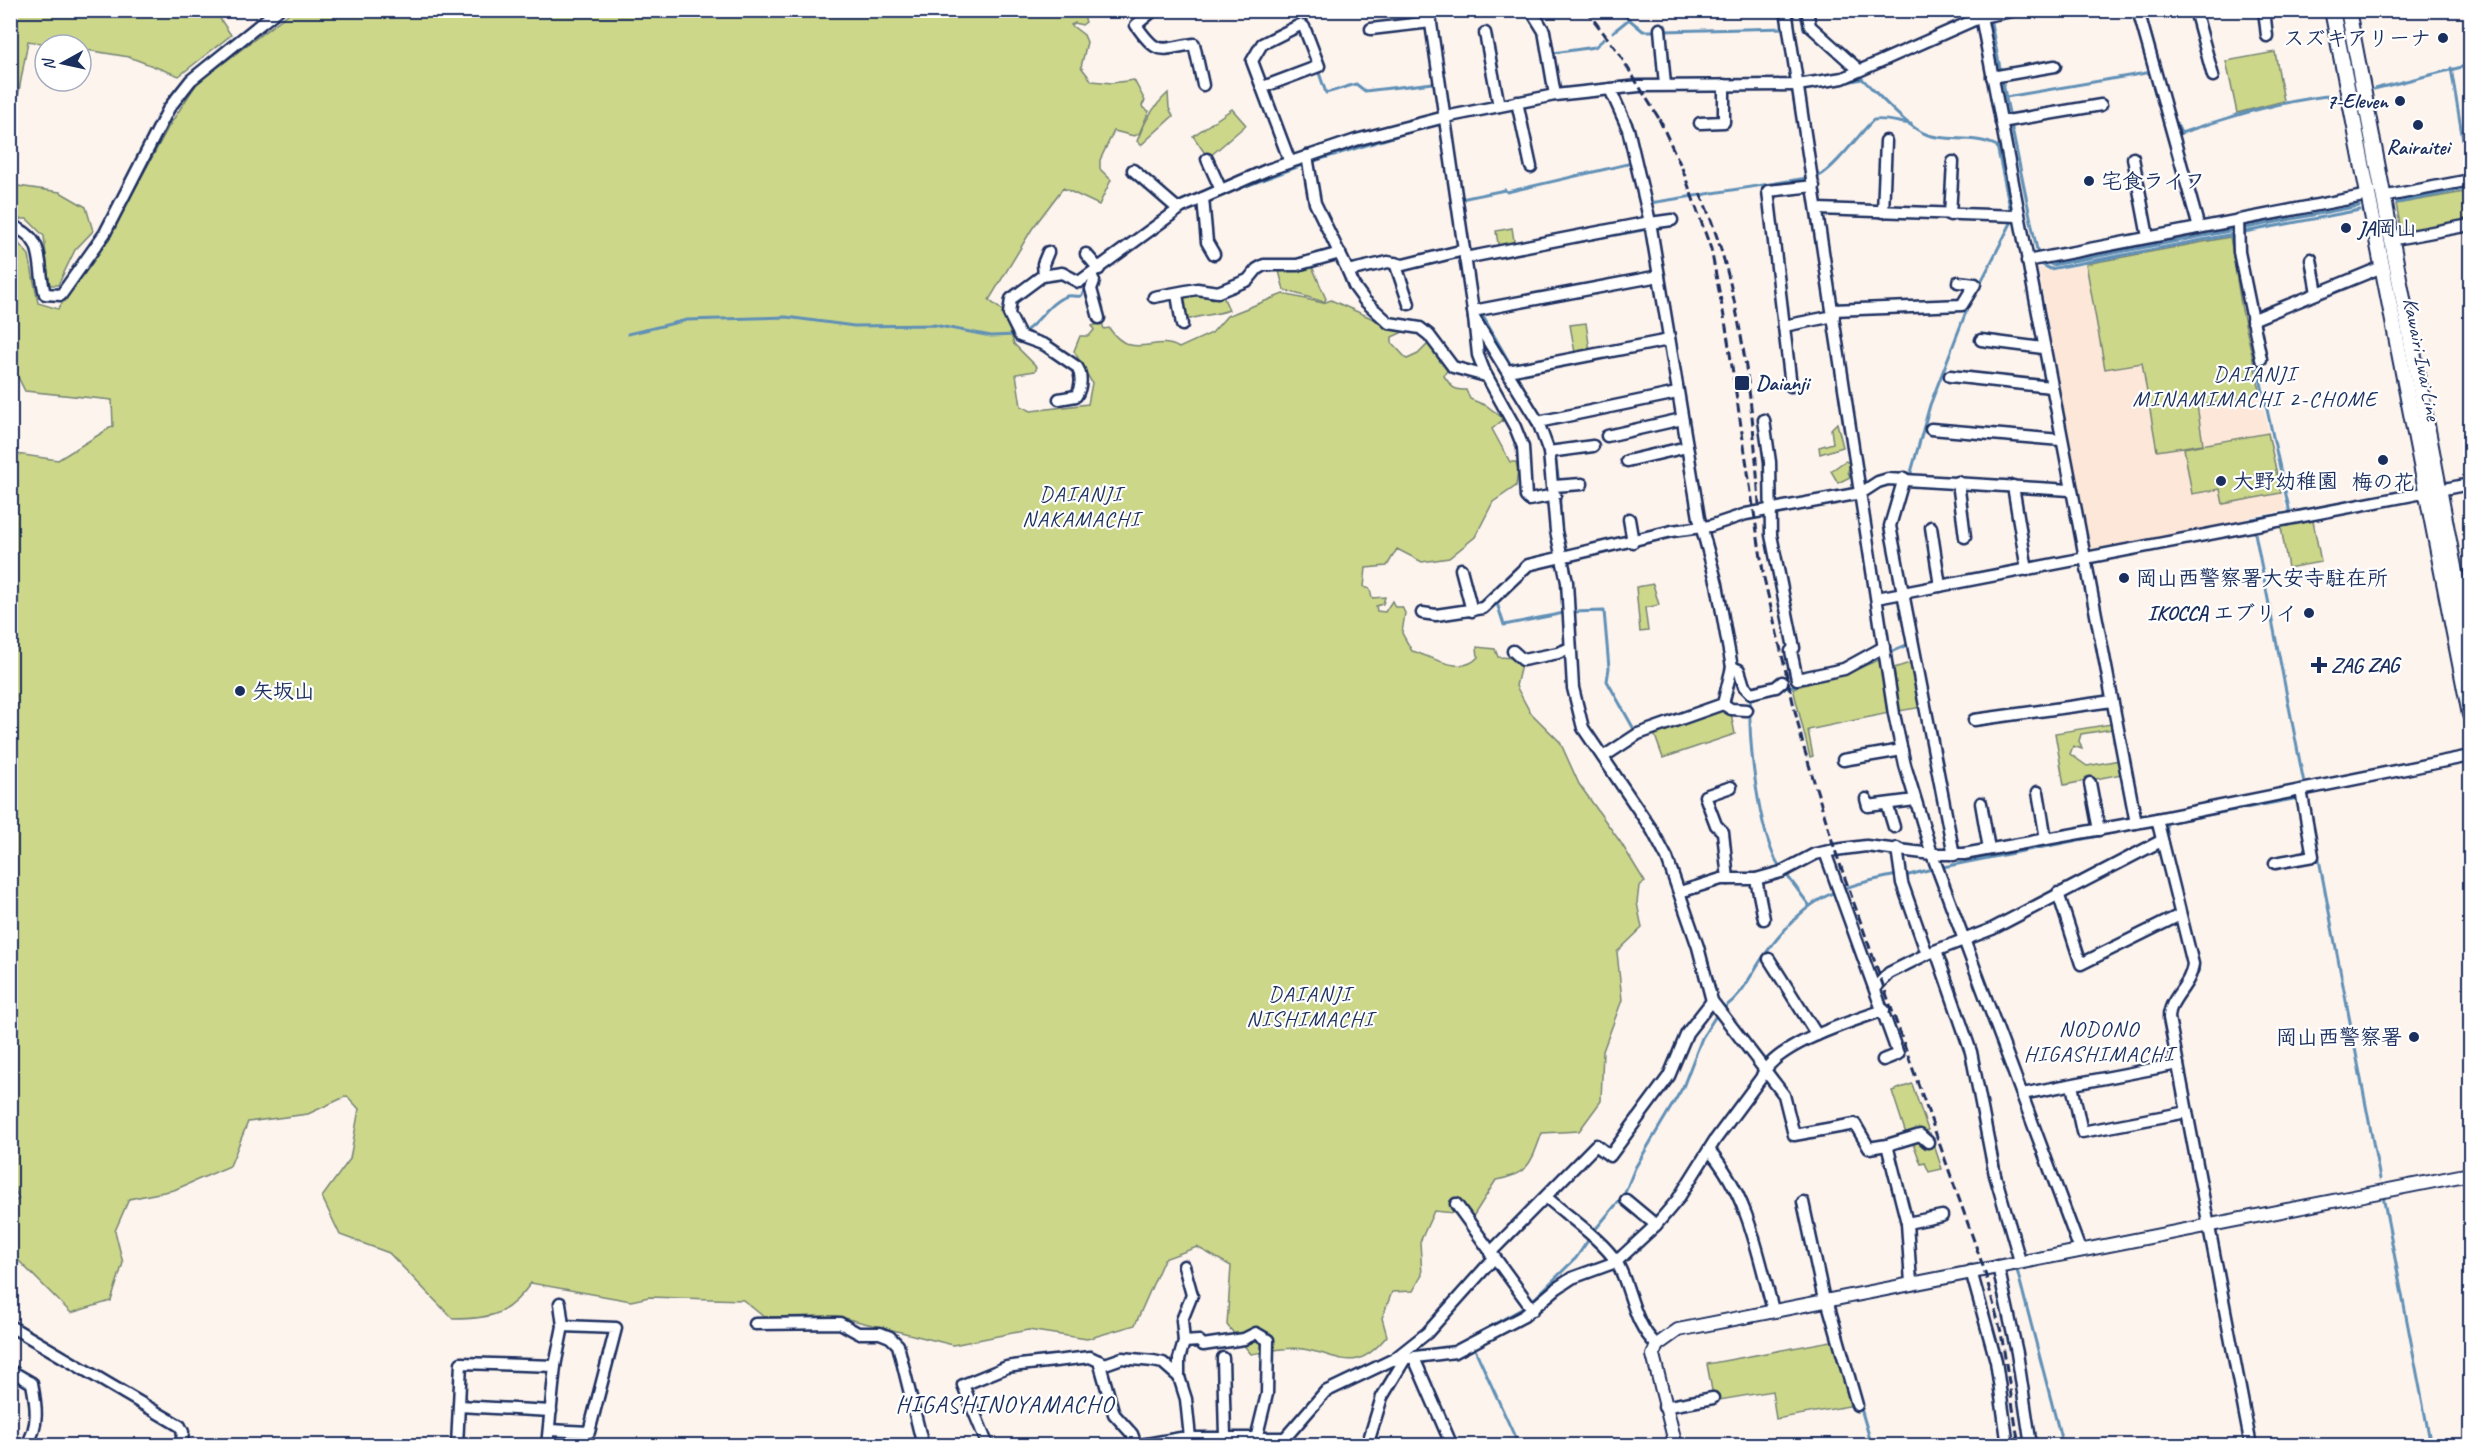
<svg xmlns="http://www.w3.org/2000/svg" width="2481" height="1456" font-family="Caveat,'Klee One',sans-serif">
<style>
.built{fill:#fde7d9}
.green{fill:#ccd78a;stroke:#748374;stroke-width:1.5}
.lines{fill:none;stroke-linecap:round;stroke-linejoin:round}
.stream{stroke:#6190b6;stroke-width:3}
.minor-casing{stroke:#1b2f5e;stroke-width:15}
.tertiary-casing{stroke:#1b2f5e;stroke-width:16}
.secondary-casing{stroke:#1b2f5e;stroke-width:18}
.minor{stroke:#fff;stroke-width:10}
.tertiary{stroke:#fff;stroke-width:12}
.secondary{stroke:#fff;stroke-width:14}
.rail{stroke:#1b2f5e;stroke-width:3;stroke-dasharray:9 4.5;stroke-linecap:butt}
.poi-dot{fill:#1b2f5e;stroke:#fff;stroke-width:2}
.labels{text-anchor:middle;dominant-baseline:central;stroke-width:4.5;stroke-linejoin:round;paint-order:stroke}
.poi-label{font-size:21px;font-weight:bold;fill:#1b2f5e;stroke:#fff;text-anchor:start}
.street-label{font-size:21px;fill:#1b2f5e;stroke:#fff}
.neighbourhood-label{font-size:22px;letter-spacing:1.5px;fill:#1b2f5e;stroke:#fff}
.quarter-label{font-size:24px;letter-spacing:1.5px;fill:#1b2f5e;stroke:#fff}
</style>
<rect width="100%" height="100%" fill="#fef4ee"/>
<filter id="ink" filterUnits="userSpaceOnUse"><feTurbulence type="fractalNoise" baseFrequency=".0167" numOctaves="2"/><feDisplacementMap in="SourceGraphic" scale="12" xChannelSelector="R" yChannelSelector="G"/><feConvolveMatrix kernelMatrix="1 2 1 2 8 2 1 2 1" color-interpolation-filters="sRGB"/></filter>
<g filter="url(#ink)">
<path class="built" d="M2230 237 2242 310 2286 510 2249 517 2250 522 2090 552 2038 267 2050 271Z"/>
<g class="green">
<path d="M11 10 215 11 231 35 179 76 129 57 81 49V45H54L28 41 11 135Z"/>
<path d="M967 10 966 13 981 15 983 10 1082 11 1086 22 1082 25 1075 23 1071 25 1084 35 1087 42 1081 67 1092 81 1112 83 1134 80 1145 101 1142 105 1143 108 1149 111 1139 134 1134 136 1114 131 1100 160V169L1111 180 1099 205 1063 188 1032 229 989 300 1004 312 1014 344 1037 367 1035 371 1016 374 1021 406 1031 411 1088 404 1092 383 1074 351 1080 336H1089L1094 330 1092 326 1102 323 1104 329 1109 328C1133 363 1155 333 1179 348L1212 333 1227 316 1283 294 1323 303 1331 300 1387 325 1403 328V332L1392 337V343L1407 359 1418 354 1431 341 1449 366 1444 376C1451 385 1452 391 1466 390L1470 399 1487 406 1504 419 1492 429 1510 462H1516L1518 469 1516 486 1493 502 1475 537 1449 558 1422 562 1397 549 1387 566 1366 568 1364 587 1370 589 1372 598 1385 597 1383 604 1376 606 1377 611 1385 612 1392 601 1395 607H1402L1405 613 1402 633 1412 651C1433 657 1462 676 1478 657L1477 647 1495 649 1498 657 1516 658 1521 665 1516 686 1530 712 1560 742 1579 784 1621 843 1645 882 1639 886 1637 903 1642 928 1617 952 1622 1000 1603 1051 1601 1101 1579 1131 1542 1133C1531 1162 1530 1174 1496 1180L1474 1215 1434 1211 1420 1242 1422 1275 1413 1291 1392 1292 1382 1318 1387 1336C1355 1375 1343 1356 1303 1349 1287 1346 1267 1352 1251 1354L1227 1325 1231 1266 1197 1247 1164 1259 1135 1325 1087 1339 1028 1330 953 1345 836 1316 764 1317 743 1300 649 1297 631 1301 531 1283C508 1315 491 1319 453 1319L389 1253 340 1235 322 1197 350 1159 359 1109 347 1096 308 1114 248 1122 230 1166 174 1190 129 1199 115 1231 123 1263 111 1301 71 1313 11 1253V1203L19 1199 10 1181V453L58 460 113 426 112 400 25 391 11 363V235L29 255 38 303 58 309 107 241 169 126 197 83 292 11Z"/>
<path d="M2275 52 2284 101 2237 113 2226 61Z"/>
<path d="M1168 93 1169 108 1173 116 1141 145 1137 141C1145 121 1152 108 1168 93Z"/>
<path d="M1232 109 1246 125 1208 158 1193 136Z"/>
<path d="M11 185 60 192 86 207 93 231 75 250 58 285H49L44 236 27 219H11Z"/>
<path d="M2470 191V220L2402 234 2396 204Z"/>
<path d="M1512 228 1515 247 1499 250 1496 231Z"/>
<path d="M2230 237 2242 310 2261 395 2197 405 2203 444 2157 451 2142 363 2105 369 2086 264Z"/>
<path d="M1311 264 1326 299 1324 302 1284 290 1279 271 1297 270Z"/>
<path d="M1201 294 1212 299 1223 296 1229 310C1214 316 1200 314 1185 321L1182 297Z"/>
<path d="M1586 323 1590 351 1575 353 1570 325Z"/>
<path d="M1837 423 1843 447 1820 454 1819 447 1833 443 1831 429Z"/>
<path d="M2268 433 2281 493 2223 504 2220 489 2192 494 2184 448Z"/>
<path d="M1845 461 1850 463 1848 472 1850 477 1838 483 1831 471Z"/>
<path d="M2313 521 2321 562 2288 568 2281 527Z"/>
<path d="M1653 584 1659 605 1645 608 1648 631 1640 632 1636 587Z"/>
<path d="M1881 659 1889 713 1808 730 1813 756 1810 757 1793 688 1847 673Z"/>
<path d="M1916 661 1923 707 1899 711 1894 668Z"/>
<path d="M1723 710 1731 713 1735 734 1663 758 1654 733Z"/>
<path d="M2111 724 2113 729 2081 734 2079 741 2082 749 2073 746 2070 754 2087 766 2120 760 2122 774 2064 785 2055 733Z"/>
<path d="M1912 1084 1928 1130 1907 1137 1892 1091Z"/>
<path d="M1930 1133 1942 1169 1929 1172 1925 1163 1921 1164 1912 1140 1919 1138 1931 1143 1927 1134Z"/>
<path d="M1836 1340 1855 1405 1776 1419 1772 1391 1714 1401 1707 1364Z"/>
</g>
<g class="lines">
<g class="stream">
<path d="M1618 10 1643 31H1657"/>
<path d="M1800 10 1804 29 1814 36"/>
<path d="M2144 10 2154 46"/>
<path d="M1990 18 2010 118"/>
<path d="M1663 31 1786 28"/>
<path d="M1613 32 1628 20"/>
<path d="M1553 53 1595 47 1604 39"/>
<path d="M2451 68 2463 140 2470 164"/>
<path d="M1318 70 1326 93 1356 84 1365 91 1433 83"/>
<path d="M1857 74C1876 91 1905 127 1928 135 1950 142 1976 135 1997 146L2010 208"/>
<path d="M1842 83 1862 79"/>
<path d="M2374 89 2470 65"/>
<path d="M2006 97 2152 72"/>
<path d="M2172 114 2181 133C2232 116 2283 100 2337 95"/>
<path d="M2011 124 2038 255"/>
<path d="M2464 142 2470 140"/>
<path d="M1311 162 1422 128"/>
<path d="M1819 176C1837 167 1869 121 1874 120 1885 118 1900 123 1911 124"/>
<path d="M1235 190 1305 164"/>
<path d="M1461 199 1505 190 1507 192 1632 163"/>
<path d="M2397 203 2470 188"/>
<path d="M1651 205 1650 203 1807 178"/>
<path d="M2241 229 2359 206"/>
<path d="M2231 235 2253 344"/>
<path d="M1581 241 1649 229"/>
<path d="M2042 260 2052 265 2235 230"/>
<path d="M2039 263 2050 269 2360 210"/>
<path d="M1663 268 1672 323"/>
<path d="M1978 288 2011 223"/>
<path d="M1476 293 1478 307"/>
<path d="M1481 313 1512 367"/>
<path d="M1022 333C1038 325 1048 302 1067 296 1070 295 1077 297 1081 296L1088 286"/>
<path d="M628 334 687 320 786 317 854 326 934 325 991 336 1016 335"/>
<path d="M1515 373 1535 406"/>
<path d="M1543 423 1554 449 1559 483"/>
<path d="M1910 476 1930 405 1969 304"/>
<path d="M1560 495V508"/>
<path d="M2252 519 2290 513 2256 360"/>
<path d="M2255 533 2304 783"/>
<path d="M1496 600 1504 625 1564 613"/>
<path d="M1572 612 1604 611 1609 668 1607 681 1635 731"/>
<path d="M1913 617 1924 673"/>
<path d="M1888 653 1909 644"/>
<path d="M1861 666 1882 656"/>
<path d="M1780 689 1800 684"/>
<path d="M1751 697C1746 734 1759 837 1780 867"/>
<path d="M2168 842 2166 823 2299 798"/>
<path d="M2318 854 2380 1179"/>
<path d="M1943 867 2153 825 2154 828"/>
<path d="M1786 874 1809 905"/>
<path d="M1905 876 1932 869"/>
<path d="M1926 936 1931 948"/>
<path d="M2195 976 2199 970 2197 962"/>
<path d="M2177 988 2186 972"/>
<path d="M1724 1008C1745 992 1749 977 1763 957 1806 899 1827 889 1897 875"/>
<path d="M2165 1020 2163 1012 2167 1006"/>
<path d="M2383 1196 2431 1446"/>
<path d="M1594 1231 1624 1195 1635 1168 1683 1087 1702 1038 1717 1014"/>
<path d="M2017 1270 2063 1446"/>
<path d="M1531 1302 1576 1258 1589 1239"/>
<path d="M1474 1347 1519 1446"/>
<path d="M1416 1351 1453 1347 1527 1306"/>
<path d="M1860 1405 1872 1446"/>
</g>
<g class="minor-casing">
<g id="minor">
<path d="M1154 10 1136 25C1158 57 1160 49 1194 44L1203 85"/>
<path d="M1429 10 1474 318 1538 422 1549 452 1556 531 1567 582 1573 688 1583 728 1652 830 1667 858 1698 947 1712 1001 1784 1095 1794 1135 1855 1124 1869 1148 1887 1145 1920 1135 1928 1142"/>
<path d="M1531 10 1544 31 1555 95"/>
<path d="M1786 10 1894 714 1905 765 1932 854 2080 1250"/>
<path d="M1807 10 1810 26 1859 70"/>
<path d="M2138 10 2199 228"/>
<path d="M2195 10 2213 76"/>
<path d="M2264 10 2267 36"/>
<path d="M1980 11 2136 823"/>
<path d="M1371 29 1431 22"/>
<path d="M1660 29 1665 85"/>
<path d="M1485 33 1499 106"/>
<path d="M1992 77 2055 66"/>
<path d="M1263 87 1319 66 1304 27 1300 25 1262 44 1252 61 1290 162"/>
<path d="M1517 102 1531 167"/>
<path d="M2001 122 2101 105"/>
<path d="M1700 123 1724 122V85"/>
<path d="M1307 156 1315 203 1348 271 1388 262 1403 265 1464 250"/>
<path d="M2133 158 2148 237"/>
<path d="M1207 159 1221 190"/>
<path d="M1133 170 1178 209"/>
<path d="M2382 197 2470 180"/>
<path d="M1203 198 1207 242 1214 254"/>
<path d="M1818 209 2018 216"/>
<path d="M1883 212 1886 141"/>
<path d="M1950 215 1953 162"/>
<path d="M2238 220 2239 252 2261 359"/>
<path d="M1650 223 1672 220"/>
<path d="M10 225C48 239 36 262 45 294L61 295 105 233 169 108 191 80 278 10"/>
<path d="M2390 240 2470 225"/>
<path d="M1086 254 1099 269"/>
<path d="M1465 258 1650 222"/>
<path d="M2311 259 2317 293"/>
<path d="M2027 261 2369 195"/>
<path d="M1395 263 1409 304"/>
<path d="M1348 271 1354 286 1365 301 1389 323 1420 328 1429 335 1453 367 1486 376"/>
<path d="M1044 275 1043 264 1048 252"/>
<path d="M1091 275 1094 281 1091 289 1099 318"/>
<path d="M1177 294 1182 325"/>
<path d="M1154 297 1197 289 1218 292 1248 280 1257 269 1264 265H1297L1340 253"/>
<path d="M1833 310 1962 305 1975 284 1958 282"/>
<path d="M1473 311 1659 276"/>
<path d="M1474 318 1478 355 1485 373 1515 427 1523 447 1526 497 1529 500 1555 495"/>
<path d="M2252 320 2382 267"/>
<path d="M1784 326 1834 316"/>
<path d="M1981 340 2043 348"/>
<path d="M1508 371 1669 340"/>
<path d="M1950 376 2051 387"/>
<path d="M1791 386 1768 191 1814 186"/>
<path d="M1059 399 1076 396C1082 387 1082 375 1077 367L1045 345 1020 336 1009 314 1011 299 1042 276 1062 273 1079 282 1182 207 1267 170 1356 140 1445 117 1555 95 1639 86 1797 85 1843 78 1981 17 2017 10"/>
<path d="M1764 420 1770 462 1771 535 1794 648 1791 651 1797 679 1844 669 1884 647"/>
<path d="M1538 422 1677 393"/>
<path d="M1931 429 2061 440"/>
<path d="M1607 436 1682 419"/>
<path d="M1549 452 1593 446"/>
<path d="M1627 461 1687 447"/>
<path d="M1904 478 1890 526 1954 855"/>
<path d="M1958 482 1965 537"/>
<path d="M1554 486 1582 484"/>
<path d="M2013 486 2027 570"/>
<path d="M1629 519 1633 542"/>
<path d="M1931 527 1940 586"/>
<path d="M1461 569 1472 611"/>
<path d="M1877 598 2470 484"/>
<path d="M1422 613 1436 615 1483 608 1528 565 1672 531 1710 526 1746 514 1861 493 1878 482 1888 479 2070 490"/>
<path d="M1513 651 1523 660 1558 653 1570 648"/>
<path d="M1732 667 1739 670 1744 686 1751 693 1776 687 1782 682"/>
<path d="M1723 704 1731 709 1747 710"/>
<path d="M1974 720 2112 701"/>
<path d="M1603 757 1638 734 1723 704 1732 667 1727 640 1717 584 1699 518 1650 222 1628 129 1610 89"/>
<path d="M1843 760 1902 750"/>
<path d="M2090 783 2099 830"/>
<path d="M2038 792 2046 839"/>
<path d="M1866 799 1868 806 1915 800"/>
<path d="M1981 803 1989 849"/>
<path d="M1887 804 1894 827"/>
<path d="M2157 819 2193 964C2191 986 2169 998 2169 1018L2251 1446"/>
<path d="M1897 848 1902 883 1927 954 1992 929 2161 841"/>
<path d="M1825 852 1898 1054 1883 1060"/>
<path d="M2275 863 2313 856 2301 790"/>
<path d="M1728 879 1723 832 1716 825 1705 796 1731 787"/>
<path d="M1756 879 1764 919"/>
<path d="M1680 892 1721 879H1756L1781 872 1815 854 1835 850 1866 846 1932 854H1964L2157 819 2470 756"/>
<path d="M2058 893 2081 964 2180 915"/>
<path d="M1936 951 1971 1052 1995 1175 2020 1261"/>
<path d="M1769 959 1817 1035"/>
<path d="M1876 987 1889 973 1927 954"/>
<path d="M2072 1085 2082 1132 2187 1112"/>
<path d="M2022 1094 2178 1064"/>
<path d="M1887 1145 1907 1223 1911 1283"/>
<path d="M1709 1150C1748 1195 1758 1254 1773 1310"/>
<path d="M1546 1197C1565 1214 1604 1241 1617 1263 1632 1289 1632 1323 1657 1345"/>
<path d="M1626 1200 1656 1225"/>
<path d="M1803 1202 1824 1300"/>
<path d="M1456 1204 1533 1310"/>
<path d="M1907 1223 1942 1216"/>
<path d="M1490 1253 1596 1145 1610 1156 1669 1076 1687 1033 1712 1001"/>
<path d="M1998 1266 2017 1353 2031 1446"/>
<path d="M1971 1271 1996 1361 2008 1446"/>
<path d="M1827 1300 1857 1405"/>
<path d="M755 1324 840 1323 858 1333H880L890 1337 898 1345 923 1446"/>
<path d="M10 1326 180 1426 183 1432 181 1446"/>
<path d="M1184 1342 1199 1341 1203 1345 1244 1339 1256 1333 1268 1340 1267 1394 1256 1439"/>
<path d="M1223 1358 1225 1437"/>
<path d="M1414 1358 1452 1446"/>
<path d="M1393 1360 1427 1333 1494 1258"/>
<path d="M1099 1361 1114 1414 1132 1434 1136 1445"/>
<path d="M11 1371 32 1383C36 1404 40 1426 26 1446"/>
<path d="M1179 1377V1359L1184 1342 1182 1320 1192 1295 1184 1266"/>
<path d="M459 1406 551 1411"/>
<path d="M1664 1407 1713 1398"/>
<path d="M549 1430 589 1432 616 1328 563 1326"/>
<path d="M10 1444 14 1446"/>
<path d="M399 1445 413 1446"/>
<path d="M457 1446 461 1363 555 1366 563 1326 560 1303"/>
<path d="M547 1446 555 1366"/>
<path d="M988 1446 963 1385 1007 1367 1020 1365 1090 1357 1105 1364 1122 1358 1153 1361 1163 1363 1179 1377 1186 1399 1190 1438"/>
<path d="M1135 1446 1181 1438H1285L1325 1392 1392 1360 1455 1352 1524 1316 1557 1288 1572 1278 1616 1262 1656 1225 1678 1199 1715 1140 1761 1078C1772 1045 1853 1021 1884 1010"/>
<path d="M1367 1446 1382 1397 1405 1359"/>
</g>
</g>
<g class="tertiary-casing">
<path id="tertiary" d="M1676 1446 1653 1355 1657 1345 1678 1330 2470 1174"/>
</g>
<g class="secondary-casing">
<g id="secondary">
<path d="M2332 10 2470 715"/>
<path d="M2348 10 2470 651"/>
</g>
</g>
<use href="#minor" class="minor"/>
<use href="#tertiary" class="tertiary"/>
<use href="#secondary" class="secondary"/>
<g class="rail">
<path d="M1586 10 1618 52 1663 125"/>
<path d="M1659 119 1682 168 1711 249 1726 327 1764 578 1803 745 1835 850 1984 1269 2001 1332 2019 1446"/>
<path d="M1700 193C1741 284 1753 405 1759 504"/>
</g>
</g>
</g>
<g class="poi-dot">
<circle cx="2443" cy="38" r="6"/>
<circle cx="2400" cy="101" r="6"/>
<circle cx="2418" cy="125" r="6"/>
<circle cx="2089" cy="181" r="6"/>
<circle cx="2346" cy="228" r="6"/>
<rect x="1734" y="375" width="16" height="16" rx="3"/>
<circle cx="2383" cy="460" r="6"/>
<circle cx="2221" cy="481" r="6"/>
<circle cx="2124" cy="578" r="6"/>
<circle cx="2309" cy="613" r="6"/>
<path d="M2316 656h6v6h6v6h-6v6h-6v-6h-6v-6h6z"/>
<circle cx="240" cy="691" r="6"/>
<circle cx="2414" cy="1037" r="6"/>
</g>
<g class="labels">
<g class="poi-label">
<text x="2431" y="38" text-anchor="end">スズキアリーナ</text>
<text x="2388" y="101" text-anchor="end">7-Eleven</text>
<text x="2418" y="147" text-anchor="middle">Rairaitei</text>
<text x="2101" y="181">宅食ライフ</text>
<text x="2358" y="228">JA岡山</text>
<text x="1756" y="383">Daianji</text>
<text x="2233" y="481">大野幼稚園</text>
<text x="2383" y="482" text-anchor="middle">梅の花</text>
<text x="2136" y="578">岡山西警察署大安寺駐在所</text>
<text x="2297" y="613" text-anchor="end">IKOCCA エブリイ</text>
<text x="2331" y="665">ZAG ZAG</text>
<text x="252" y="691">矢坂山</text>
<text x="2402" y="1037" text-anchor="end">岡山西警察署</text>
</g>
<g class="street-label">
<text transform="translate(2422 359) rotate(79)">Kawairi Iwai Line</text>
</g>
<g class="neighbourhood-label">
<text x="2255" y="374">DAIANJI<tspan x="2255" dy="25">MINAMIMACHI 2-CHOME</tspan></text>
<text x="1081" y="494">DAIANJI<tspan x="1081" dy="25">NAKAMACHI</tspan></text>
<text x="1310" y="994">DAIANJI<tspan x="1310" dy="25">NISHIMACHI</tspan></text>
<text x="2099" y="1029">NODONO<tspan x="2099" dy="25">HIGASHIMACHI</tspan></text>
</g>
<g class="quarter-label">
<text x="1005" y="1404">HIGASHINOYAMACHO</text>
</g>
</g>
<rect width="2481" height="1456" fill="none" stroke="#fff" stroke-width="36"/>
<rect x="18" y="18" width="2445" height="1420" fill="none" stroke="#1b2f5e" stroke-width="2" filter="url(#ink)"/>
<g transform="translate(63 63) rotate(262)"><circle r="28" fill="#ffffff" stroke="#a4acbf" stroke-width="1.5"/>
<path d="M0-4.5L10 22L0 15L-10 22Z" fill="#1b2f5e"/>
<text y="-9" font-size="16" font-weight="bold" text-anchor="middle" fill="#1b2f5e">N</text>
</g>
</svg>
